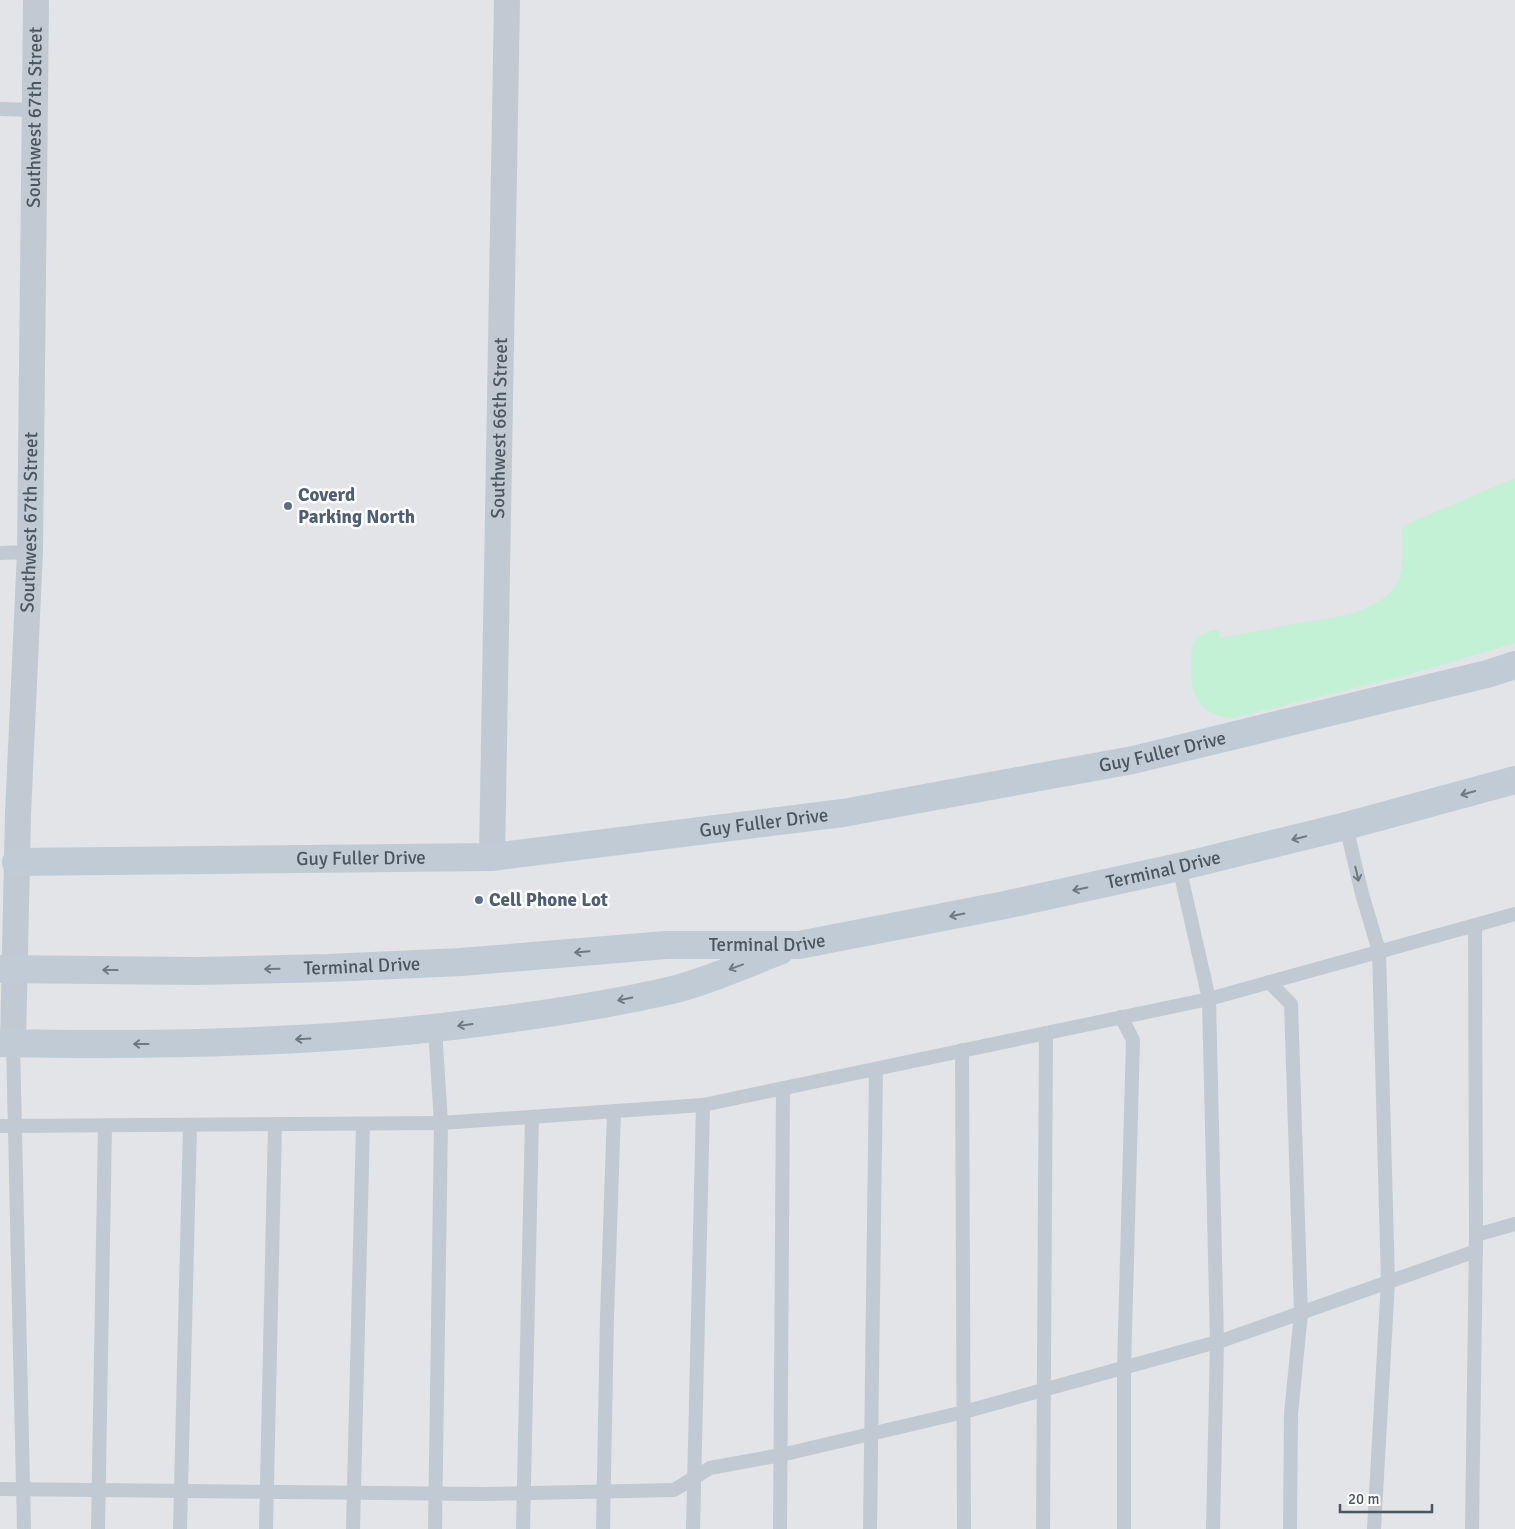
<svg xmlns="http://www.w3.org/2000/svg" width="1515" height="1529" font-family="Signika,sans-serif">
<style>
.airport{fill:#e2e4e7}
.green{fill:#c3f1d5}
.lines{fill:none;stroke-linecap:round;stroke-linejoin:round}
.lane{stroke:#c1cad2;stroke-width:14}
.street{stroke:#c1cad2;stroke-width:26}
.secondary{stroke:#c1cbd6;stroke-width:28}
.oneway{stroke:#6e7984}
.oneway2{stroke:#6e7983}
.service-dot{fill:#5c6f8a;stroke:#fff;stroke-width:2}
.labels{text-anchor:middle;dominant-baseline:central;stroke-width:5;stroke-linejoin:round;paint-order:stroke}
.street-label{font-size:19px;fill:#4a5661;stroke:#fff}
.service-label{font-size:19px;font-weight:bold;fill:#4e5e75;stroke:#fff;text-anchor:start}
</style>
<rect width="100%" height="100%" fill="#f5f3f3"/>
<rect class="airport" x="0" y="0" width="1515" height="1529"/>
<path class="green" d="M1515 478V643L1411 674 1233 718C1199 715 1190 696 1191 665 1191 656 1191 645 1197 638 1203 633 1211 630 1219 629V638C1244 634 1269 628 1294 624 1325 619 1382 614 1397 582 1405 566 1402 546 1402 529L1407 524Z"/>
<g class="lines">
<g class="lane">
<path d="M0 109 35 110"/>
<path d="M0 553 30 552"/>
<path d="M1346 826 1362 894 1379 951 1388 1282 1374 1529"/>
<path d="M1179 867 1209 999 1515 914"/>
<path d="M1269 982 1291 1004 1301 1313 1291 1414 1290 1529"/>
<path d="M1121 1017 1133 1040 1124 1368V1529"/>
<path d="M435 1029 441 1123 703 1105 1209 999 1217 1342 1213 1529"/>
<path d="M13 1043 24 1529"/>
<path d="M962 1050 964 1529"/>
<path d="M0 1126 441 1123 435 1529"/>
<path d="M1476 1235 1515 1224"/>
<path d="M0 1489 483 1494 674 1490 710 1468 781 1455 964 1412 1224 1340 1476 1251"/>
<path d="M98 1529 105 1126"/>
<path d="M180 1529 190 1126"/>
<path d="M266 1529 275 1125"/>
<path d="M353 1529 363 1124"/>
<path d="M523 1529 532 1117"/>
<path d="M603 1529 607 1317 614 1111"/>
<path d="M693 1529 703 1105"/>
<path d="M780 1529 783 1088"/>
<path d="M870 1529 876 1069"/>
<path d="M1043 1529 1046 1033"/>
<path d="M1472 1529 1476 1235 1475 925"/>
</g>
<g class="street">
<path id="s1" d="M492 857 507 0"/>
<path id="s2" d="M13 1043 18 814 30 552 36 0"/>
</g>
<g class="secondary">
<path id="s3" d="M16 862 492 857 843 813 1133 760 1487 674 1515 665"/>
<path id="s4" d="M0 969 196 971 328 968 461 962 666 945H799L1005 905 1179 867 1346 826 1515 780"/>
<path d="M0 1043C165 1046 328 1043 492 1021 552 1013 613 1004 672 990 709 981 745 964 780 951"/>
</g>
</g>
<defs><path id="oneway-shaft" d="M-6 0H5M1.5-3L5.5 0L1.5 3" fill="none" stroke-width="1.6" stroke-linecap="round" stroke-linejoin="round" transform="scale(1.25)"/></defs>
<g class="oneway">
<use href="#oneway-shaft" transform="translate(1468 793) rotate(164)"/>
<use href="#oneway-shaft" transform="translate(1299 838) rotate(166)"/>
<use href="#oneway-shaft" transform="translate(1080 889) rotate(168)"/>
<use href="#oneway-shaft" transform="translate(957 915) rotate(169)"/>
<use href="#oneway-shaft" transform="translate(582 952) rotate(175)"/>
<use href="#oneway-shaft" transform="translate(736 967) rotate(160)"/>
<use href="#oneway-shaft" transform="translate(272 969) rotate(179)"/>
<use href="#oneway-shaft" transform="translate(110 970) rotate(-180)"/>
<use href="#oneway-shaft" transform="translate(625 999) rotate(169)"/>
<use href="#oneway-shaft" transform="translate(465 1025) rotate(172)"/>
<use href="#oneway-shaft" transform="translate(303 1039) rotate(177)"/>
<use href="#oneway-shaft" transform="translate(141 1044) rotate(-180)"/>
</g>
<use class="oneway2" href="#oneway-shaft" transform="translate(1357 874) rotate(77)"/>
<g class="service-dot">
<circle cx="288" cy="506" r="5"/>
<circle cx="479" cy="900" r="5"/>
</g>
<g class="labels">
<g class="street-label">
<text stroke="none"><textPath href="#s2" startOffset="926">Southwest 67th Street</textPath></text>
<text stroke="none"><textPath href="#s1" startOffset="429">Southwest 66th Street</textPath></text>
<text stroke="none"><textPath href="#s2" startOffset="521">Southwest 67th Street</textPath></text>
<text stroke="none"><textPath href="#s3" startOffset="1155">Guy Fuller Drive</textPath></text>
<text stroke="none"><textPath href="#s3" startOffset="750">Guy Fuller Drive</textPath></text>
<text stroke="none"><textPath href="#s3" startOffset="345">Guy Fuller Drive</textPath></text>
<text stroke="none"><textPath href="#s4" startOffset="1172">Terminal Drive</textPath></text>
<text stroke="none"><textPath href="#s4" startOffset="768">Terminal Drive</textPath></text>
<text stroke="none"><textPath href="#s4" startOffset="362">Terminal Drive</textPath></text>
</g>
<g class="service-label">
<text x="298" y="495">Coverd<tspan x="298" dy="22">Parking North</tspan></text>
<text x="489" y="900">Cell Phone Lot</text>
</g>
</g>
<path d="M1340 1504v8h92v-8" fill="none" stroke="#4a5661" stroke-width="2.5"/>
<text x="1348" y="1504" font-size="15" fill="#4a5661" stroke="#ffffff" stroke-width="4" paint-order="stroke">20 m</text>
</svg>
